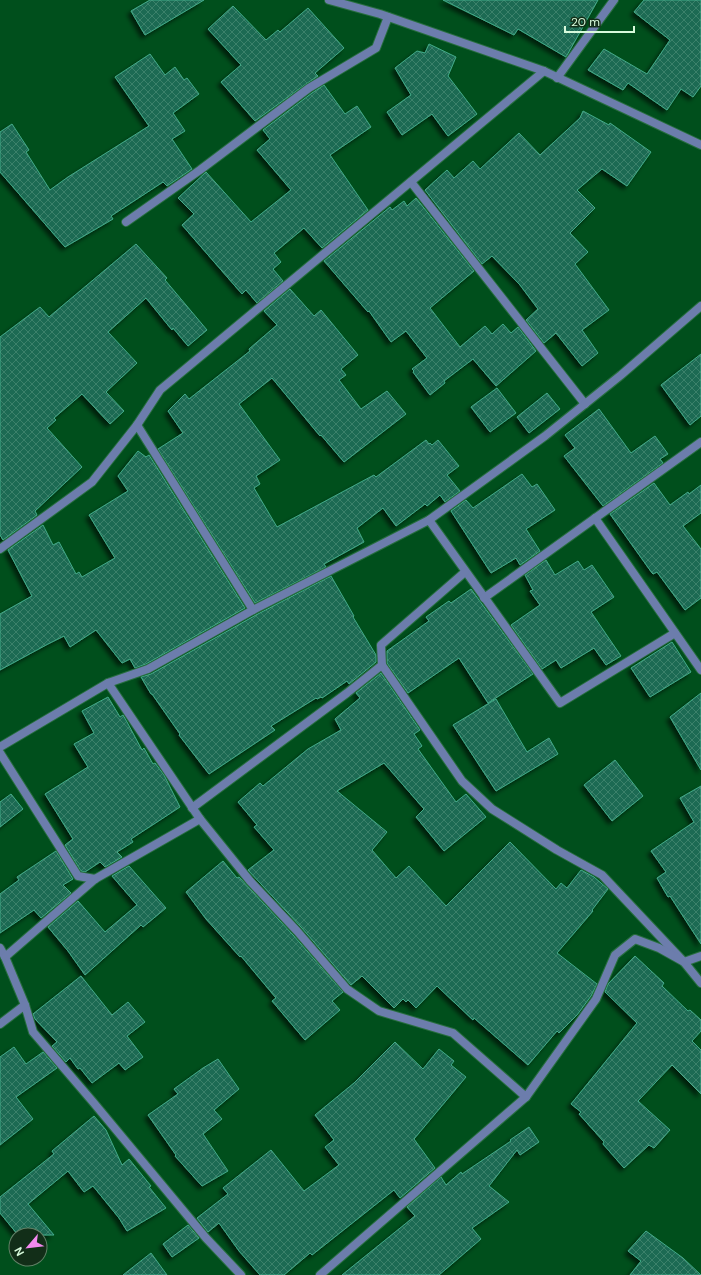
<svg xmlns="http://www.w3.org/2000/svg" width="701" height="1275" font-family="'DM Sans',sans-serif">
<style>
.building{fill:url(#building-cross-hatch);stroke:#44ab8a;filter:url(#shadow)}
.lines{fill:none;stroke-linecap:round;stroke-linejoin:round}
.street-casing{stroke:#276e3e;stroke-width:10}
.street{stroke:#6c7dac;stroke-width:8}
</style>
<defs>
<pattern id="building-cross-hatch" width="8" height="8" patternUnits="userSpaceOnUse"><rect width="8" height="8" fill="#1b6b53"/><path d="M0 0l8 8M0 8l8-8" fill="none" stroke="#3b816b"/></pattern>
<filter id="shadow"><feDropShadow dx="-3.5" dy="3.5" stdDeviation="2" flood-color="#0009"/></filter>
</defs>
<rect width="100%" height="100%" fill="#004f1c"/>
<g class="building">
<path d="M150 0H204L145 35 131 11Z"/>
<path d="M443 0H598L566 57 518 29 514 35Z"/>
<path d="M644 0H701V86L693 97 681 89 667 110 628 83 623 90 588 70 604 49 647 74 670 40 634 12Z"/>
<path d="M233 6 266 40 278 30 280 32 308 8 344 48 315 73 318 76 306 84 255 121 221 82 241 65 208 29Z"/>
<path d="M429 44 456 57 448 76 477 114 448 136 432 114 402 135 387 112 411 95 395 68 417 51 425 53Z"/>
<path d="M150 54 165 75 175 67 184 80 187 78 199 94 173 113 185 131 172 139 192 169 167 186 163 182 111 216 113 219 65 247 0 172V132L12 124 29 150 26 152 50 190 68 177 149 126 115 77Z"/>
<path d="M324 85 345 114 357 106 371 127 330 155 368 210 322 248 304 228 274 253 281 262 273 269 283 281 257 303 246 290 242 294 182 225 194 214 178 198 206 172 251 222 291 190 257 150 270 139 263 130 312 93Z"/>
<path d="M583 111 609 125 610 123 651 152 627 186 602 169 577 190 595 208 570 233 588 252 575 264 609 310 582 330 598 353 582 366 556 333 544 343 526 320 538 309 520 285 492 256 482 264 425 190 447 170 454 178 473 161 480 169 519 133 540 155 580 118Z"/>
<path d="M416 198 474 271 430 308 460 347 485 326 492 334 503 324 511 333 518 327 536 351 496 386 473 359 444 381 445 383 430 395 413 372 414 371 412 369 427 358 406 331 391 342 369 311 368 312 324 261 390 207 392 210 404 201 407 206Z"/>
<path d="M136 244 167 278 165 280 207 330 188 346 173 328 172 330 146 298 108 332 137 363 106 392 124 411 110 424 82 394 54 418 56 420 47 428 82 467 35 511 37 515 3 540 0 535V337L40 307 49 317Z"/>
<path d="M290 289 314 316 321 310 358 355 341 369 346 375 339 380 361 409 387 391 406 414 344 462 321 435 320 436 272 378 239 404 280 460 256 476 260 484 254 488 277 527 374 475 376 477 426 440 429 444 430 443 432 445 438 440 459 466 447 475 460 491 445 502 440 495 427 506 425 504 396 526 383 508 357 528 364 542 324 564 326 567 255 603 158 449 183 433 168 411 185 394 189 399 250 351 249 349 277 325 264 311Z"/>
<path d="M701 354V416L690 425 661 385Z"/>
<path d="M497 388 516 413 490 432 471 407Z"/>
<path d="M547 393 560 409 529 433 517 417Z"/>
<path d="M599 409 631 453 655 436 668 454 660 459 663 463 603 506 564 456 575 448 565 435Z"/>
<path d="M138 451 146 457 149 455 245 608 146 664 135 668 130 659 122 663 96 630 70 647 64 636 48 644 0 670V614L32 596 8 550 43 525 53 545 59 542 76 574 79 572 82 577 115 558 89 515 128 491 118 476Z"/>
<path d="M522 474 532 487 537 484 555 510 526 529 540 551 520 565 516 558 491 573 451 511 466 500 473 508Z"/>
<path d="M654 483 670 505 688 492 689 494 701 485V513L683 526 701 549V598L685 610 657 572 653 574 652 573 610 514Z"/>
<path d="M546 560 555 575 578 561 584 570 592 565 614 597 591 612 621 656 606 665 594 648 561 668 556 660 542 669 511 625 540 605 530 591 533 590 525 575Z"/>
<path d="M331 576 354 616 353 617 376 655V662L349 684 347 681 322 698 321 697 317 699 316 698 271 726 275 730 209 774 179 735 180 734 152 694H151L141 677 151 674 256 615Z"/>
<path d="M471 589 533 674 488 703 459 658 408 693 387 663V651L429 621 426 617 449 601 451 603Z"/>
<path d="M672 642 691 672 650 697 631 668Z"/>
<path d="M381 673 420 730 414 734 422 746 418 749 456 802 466 794 486 817 444 851 416 817 424 809 384 763 337 791 387 832 372 850 396 878 409 866 446 906 510 842 556 889 561 883 567 888 581 870 594 877 608 889 592 910 593 911 557 953 597 984 591 996 577 1015 559 1033 557 1031 528 1065 474 1018 473 1020 437 986 416 1008 408 1000 406 1002 403 999 394 1008 362 976 351 985 301 927 248 870 274 850 254 827 257 825 238 802 260 783 263 786 308 749 341 730 335 719 360 698 356 693Z"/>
<path d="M701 693V770L670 717Z"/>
<path d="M108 697 120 717 123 715 127 722 142 750 144 748 153 764 155 763 164 775 180 807 131 839 133 842 117 852 122 857 105 867 100 862 85 872 81 871 65 845 73 839 45 794 88 767 74 744 94 733 82 711Z"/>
<path d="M496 699 527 752 549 738 558 754 496 791 453 725Z"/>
<path d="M615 760 643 796 612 821 584 785Z"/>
<path d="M701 786V944L670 896 668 897 657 878 666 872 651 851 694 822 680 798Z"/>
<path d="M11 794 23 809 0 827V802Z"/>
<path d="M56 851 73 879 63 885 71 893 41 918 34 910 0 933V894L19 880 17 877Z"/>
<path d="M223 861 237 878 239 877 293 935 343 992 332 1001 340 1010 305 1040 272 1001 276 998 241 956 240 957 206 919 186 892Z"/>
<path d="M129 866 166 908 143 927 141 925 85 975 68 951 48 927 78 901 105 932 137 905 112 876Z"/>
<path d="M635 956 664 983 662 986 688 1011 690 1010 701 1020V1031L692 1041 701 1050V1094L672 1065 638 1101 670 1130 654 1148 649 1145 624 1168 603 1144 604 1142 579 1114 581 1112 571 1104 637 1023 605 992 608 984Z"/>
<path d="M81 976 112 1015 128 1002 145 1022 127 1036 143 1057 125 1070 119 1063 92 1083 80 1068 78 1069 70 1058 66 1062 52 1046 57 1042 35 1019 33 1014Z"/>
<path d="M395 1042 423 1069 439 1049 454 1061 451 1065 466 1077 414 1139 435 1168 400 1198 394 1190 312 1255 310 1253 284 1275H260L239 1251 219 1223 208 1232 197 1218 228 1194 223 1188 271 1150 304 1191 339 1165 325 1147 334 1140 315 1115 354 1083Z"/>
<path d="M14 1047 26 1064 43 1052 57 1068 16 1097 33 1119 0 1145V1057Z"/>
<path d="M218 1059 239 1089 214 1110 222 1119 203 1134 228 1171 202 1186 175 1156 176 1155 148 1115 178 1094 174 1089 203 1068Z"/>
<path d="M94 1116 106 1130 122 1165 129 1159 151 1186 149 1187 166 1208 127 1231 119 1218 93 1186 84 1192 68 1171 28 1204 54 1235H18L0 1213V1197L54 1154 52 1151Z"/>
<path d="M529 1127 539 1142 520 1155 517 1150 489 1186 509 1202 472 1228 481 1239 439 1275H342L415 1216 407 1207 441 1177 446 1185 461 1172 462 1174 511 1141 510 1140Z"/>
<path d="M188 1225 199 1238 172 1257 163 1244Z"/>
<path d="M646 1231 683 1258 701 1275H630L641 1261 628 1251Z"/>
<path d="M151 1253 167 1275H123Z"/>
</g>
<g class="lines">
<g class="street-casing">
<g id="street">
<path d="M329 0 380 14 544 71 701 145"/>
<path d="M557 78 614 0"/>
<path d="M411 182 585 404"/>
<path d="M126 222 200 170 309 88 376 48 388 17"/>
<path d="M137 425 253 610"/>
<path d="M595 518 701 670"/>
<path d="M429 520 560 703 675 633"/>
<path d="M0 549 92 482 137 425 160 390 544 71"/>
<path d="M484 598 701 442"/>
<path d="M382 665 462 781 492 809 557 850 602 875 684 962 701 983"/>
<path d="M108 683 200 819 250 881 297 931 347 989 379 1011 453 1033 526 1097"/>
<path d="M0 747 108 683 148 669 253 610 429 520 545 436 621 375 701 306"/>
<path d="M0 753 78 876 95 879"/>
<path d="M192 808 347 693 382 665 381 645 465 572"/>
<path d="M0 948 5 957 25 1005 33 1032 93 1102 206 1238 241 1275"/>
<path d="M5 957 95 879 200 819"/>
<path d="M0 1024 25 1005"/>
<path d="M320 1275 526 1097 596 999 615 955 635 939 659 948 684 962 701 956"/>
</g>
</g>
<use href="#street" class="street"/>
</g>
<g transform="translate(28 1247) rotate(242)"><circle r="19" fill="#122e18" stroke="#618066"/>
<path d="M0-3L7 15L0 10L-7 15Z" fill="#f489f0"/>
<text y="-6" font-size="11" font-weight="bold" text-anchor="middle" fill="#d7fadb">N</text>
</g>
<path d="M565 26v6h69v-6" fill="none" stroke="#d7fadb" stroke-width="2"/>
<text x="571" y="26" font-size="12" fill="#d7fadb" stroke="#122e18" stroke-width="3" paint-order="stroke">20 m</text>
</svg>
